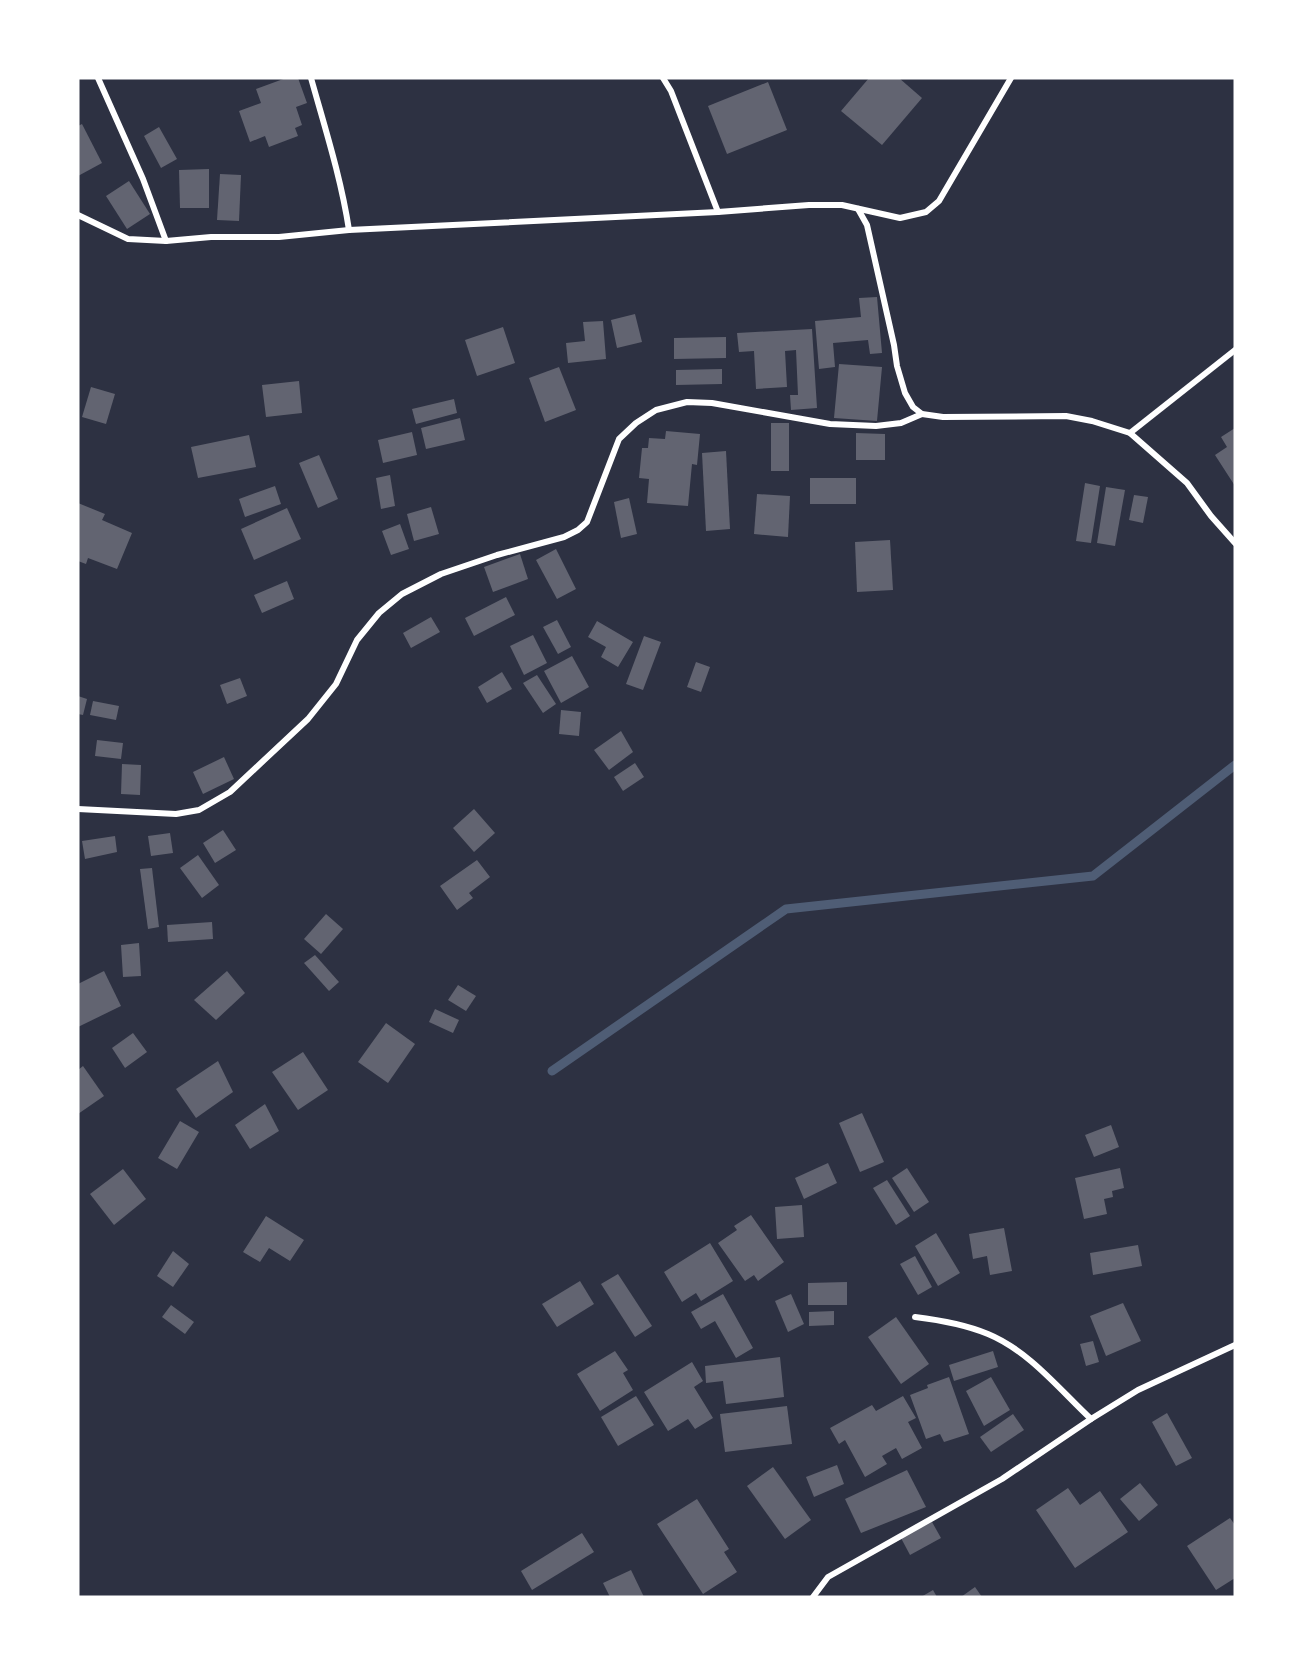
<svg xmlns="http://www.w3.org/2000/svg" width="1313" height="1675" font-family="Quicksand,sans-serif">
<style>
.lines{fill:none;stroke-linecap:round;stroke-linejoin:round}
.stream{stroke:#4f5d75;stroke-width:9}
.building{fill:#626471}
.minor{stroke:#fff;stroke-width:6}
</style>
<rect width="100%" height="100%" fill="#2d3142"/>
<g class="lines">
<path class="stream" d="M552 1071 786 909 1093 876 1235 765"/>
</g>
<g class="building">
<path d="M286 78H298L307 103 296 107 302 125 295 128 298 136 269 147 265 136 250 142 239 111 261 103 256 89Z"/>
<path d="M869 78H899L922 98 882 145 841 111Z"/>
<path d="M768 82 787 130 727 154 708 106Z"/>
<path d="M82 124 102 163 78 176V126Z"/>
<path d="M159 127 177 159 161 168 144 136Z"/>
<path d="M209 169V208H180L179 170Z"/>
<path d="M220 174 241 175 239 221 217 220Z"/>
<path d="M129 181 150 214 127 229 106 196Z"/>
<path d="M877 297 882 353 870 354 868 340 833 343 835 367 819 369 815 321 861 317 859 298Z"/>
<path d="M635 314 642 342 617 348 611 320Z"/>
<path d="M603 321 606 359 568 363 566 343 585 341 583 322Z"/>
<path d="M503 327 515 363 477 376 465 340Z"/>
<path d="M812 329 817 408 791 410 790 395H798L796 350 785 351 787 387 756 389 754 351 739 352 737 333Z"/>
<path d="M726 337V358L674 359V338Z"/>
<path d="M839 364 882 367 877 421 834 418Z"/>
<path d="M559 367 576 410 545 422 529 378Z"/>
<path d="M722 369V384L676 385V370Z"/>
<path d="M299 381 302 413 266 417 262 385Z"/>
<path d="M91 387 115 394 106 424 82 417Z"/>
<path d="M454 399 457 413 416 424 412 409Z"/>
<path d="M460 418 465 440 426 449 421 428Z"/>
<rect x="771" y="423" width="18" height="48"/>
<path d="M1235 428V486L1215 455 1227 447 1221 437Z"/>
<path d="M666 431 700 434 697 465 692 464 688 506 647 503 649 479 639 478 642 448H648L649 438 665 439Z"/>
<path d="M412 432 417 455 383 463 378 440Z"/>
<path d="M856 433 885 434V460H856Z"/>
<path d="M249 435 256 467 198 478 191 447Z"/>
<path d="M726 451 730 529 706 531 702 453Z"/>
<path d="M319 455 338 499 318 508 299 463Z"/>
<path d="M390 475 395 506 381 509 376 478Z"/>
<rect x="810" y="478" width="46" height="26"/>
<path d="M1085 483 1100 486 1091 543 1076 541Z"/>
<path d="M275 486 281 504 245 517 239 499Z"/>
<path d="M1106 487 1125 490 1115 546 1097 543Z"/>
<path d="M757 494 790 496 788 537 754 534Z"/>
<path d="M1134 495 1148 497 1143 523 1129 520Z"/>
<path d="M629 498 637 534 621 538 614 502Z"/>
<path d="M78 503 105 514 102 520 132 533 117 569 88 558 86 564 78 561Z"/>
<path d="M431 507 439 534 414 541 407 514Z"/>
<path d="M287 508 301 539 254 560 241 529Z"/>
<path d="M400 524 409 549 391 555 382 531Z"/>
<path d="M890 540 893 590 857 592 855 542Z"/>
<path d="M556 549 576 589 557 599 536 560Z"/>
<path d="M520 554 528 579 493 592 484 567Z"/>
<path d="M287 581 294 599 262 613 254 595Z"/>
<path d="M506 597 515 615 474 636 465 618Z"/>
<path d="M431 617 440 632 411 648 403 633Z"/>
<path d="M557 620 571 647 558 654 543 627Z"/>
<path d="M597 621 633 642 618 667 601 657 606 647 588 637Z"/>
<path d="M533 635 547 663 524 675 510 646Z"/>
<path d="M644 636 661 642 643 690 626 684Z"/>
<path d="M572 656 589 687 561 703 544 671Z"/>
<path d="M696 662 710 667 701 692 687 687Z"/>
<path d="M502 672 512 689 487 703 478 687Z"/>
<path d="M537 675 556 704 543 713 523 683Z"/>
<path d="M240 678 247 696 227 704 220 685Z"/>
<path d="M78 696 87 699 83 715 78 714Z"/>
<path d="M93 701 119 706 116 720 90 715Z"/>
<path d="M561 710 581 712 579 736 559 734Z"/>
<path d="M621 731 633 752 609 770 594 750Z"/>
<path d="M97 740 123 743 121 759 95 756Z"/>
<path d="M224 757 234 779 203 794 193 772Z"/>
<path d="M635 763 644 777 623 791 614 777Z"/>
<path d="M122 764 141 765 140 795 121 794Z"/>
<path d="M474 809 495 833 474 852 453 828Z"/>
<path d="M223 830 236 850 215 863 203 843Z"/>
<path d="M170 833 173 853 151 856 148 836Z"/>
<path d="M115 836 117 852 85 859 82 841Z"/>
<path d="M198 855 219 885 202 898 180 868Z"/>
<path d="M477 860 490 877 469 893 473 898 457 910 440 886Z"/>
<path d="M152 868 159 927 148 929 140 869Z"/>
<path d="M326 914 343 929 321 954 304 939Z"/>
<path d="M212 922 213 939 168 942 167 925Z"/>
<path d="M139 943 141 976 123 977 121 945Z"/>
<path d="M315 955 339 982 329 991 304 963Z"/>
<path d="M104 971 121 1006 78 1027V984Z"/>
<path d="M227 971 245 993 216 1020 194 1000Z"/>
<path d="M458 985 476 996 466 1011 448 1000Z"/>
<path d="M435 1009 459 1020 453 1033 429 1022Z"/>
<path d="M386 1023 415 1044 388 1083 358 1062Z"/>
<path d="M133 1033 147 1052 125 1068 112 1048Z"/>
<path d="M303 1052 328 1090 298 1110 272 1072Z"/>
<path d="M218 1061 233 1092 196 1118 176 1089Z"/>
<path d="M83 1066 104 1096 78 1114V1070Z"/>
<path d="M265 1104 279 1131 250 1149 235 1125Z"/>
<path d="M862 1113 884 1162 860 1172 839 1123Z"/>
<path d="M180 1121 199 1132 177 1169 158 1158Z"/>
<path d="M1111 1125 1119 1147 1094 1157 1085 1135Z"/>
<path d="M828 1163 837 1183 804 1199 795 1178Z"/>
<path d="M907 1168 929 1202 914 1212 892 1178Z"/>
<path d="M1120 1168 1124 1188 1112 1191 1113 1197 1104 1199 1107 1214 1084 1219 1075 1178Z"/>
<path d="M123 1169 146 1199 114 1225 90 1194Z"/>
<path d="M887 1180 910 1216 896 1225 873 1188Z"/>
<path d="M802 1205 804 1237 777 1239 775 1207Z"/>
<path d="M751 1215 784 1262 758 1281 754 1275 745 1281 718 1243 737 1230 734 1226Z"/>
<path d="M266 1216 304 1240 290 1261 269 1248 260 1262 243 1252Z"/>
<path d="M1004 1228 1012 1271 990 1275 987 1256 973 1259 969 1234Z"/>
<path d="M936 1233 960 1273 938 1286 915 1246Z"/>
<path d="M710 1243 733 1281 701 1301 696 1293 682 1302 664 1272Z"/>
<path d="M1138 1245 1142 1266 1093 1275 1090 1253Z"/>
<path d="M173 1251 189 1264 173 1287 157 1276Z"/>
<path d="M915 1256 932 1287 918 1295 900 1264Z"/>
<path d="M618 1274 652 1326 635 1337 601 1284Z"/>
<path d="M580 1281 594 1304 557 1327 542 1304Z"/>
<path d="M847 1282V1305H808V1283Z"/>
<path d="M723 1294 753 1348 736 1358 715 1321 701 1329 691 1312Z"/>
<path d="M791 1294 804 1324 788 1332 775 1301Z"/>
<path d="M1123 1303 1141 1341 1106 1356 1090 1316Z"/>
<path d="M171 1305 194 1322 185 1334 162 1317Z"/>
<path d="M834 1311V1325L809 1326V1312Z"/>
<path d="M896 1317 929 1364 901 1384 868 1337Z"/>
<path d="M1093 1341 1099 1362 1086 1366 1080 1344Z"/>
<path d="M615 1351 628 1370 623 1373 633 1390 600 1411 577 1374Z"/>
<path d="M993 1351 998 1367 954 1381 949 1365Z"/>
<path d="M780 1357 784 1397 726 1404 723 1381 706 1383 705 1366Z"/>
<path d="M692 1362 703 1381 694 1387 713 1418 695 1429 688 1419 668 1431 644 1392Z"/>
<path d="M949 1377 969 1434 944 1442 940 1434 926 1439 910 1395 928 1388 927 1385Z"/>
<path d="M991 1377 1010 1410 984 1426 966 1391Z"/>
<path d="M636 1396 654 1425 618 1446 601 1417Z"/>
<path d="M903 1396 916 1418 908 1422 922 1448 902 1459 896 1448 882 1456 887 1464 865 1477 845 1440 839 1444 830 1428 872 1405 876 1411Z"/>
<path d="M787 1406 792 1444 725 1452 720 1414Z"/>
<path d="M1167 1413 1192 1458 1176 1466 1152 1422Z"/>
<path d="M1013 1414 1024 1430 991 1452 980 1437Z"/>
<path d="M837 1465 844 1484 814 1497 806 1477Z"/>
<path d="M773 1467 811 1520 785 1539 747 1486Z"/>
<path d="M907 1470 926 1507 861 1533 845 1499Z"/>
<path d="M1140 1483 1158 1505 1139 1521 1120 1499Z"/>
<path d="M1068 1488 1080 1505 1100 1491 1128 1532 1075 1568 1036 1510Z"/>
<path d="M697 1499 729 1549 724 1552 737 1572 703 1594 657 1524Z"/>
<path d="M1230 1518 1235 1525V1578L1216 1590 1187 1546Z"/>
<path d="M932 1522 941 1538 910 1555 901 1538Z"/>
<path d="M582 1533 594 1552 532 1590 521 1571Z"/>
<path d="M631 1570 644 1597H610L603 1583Z"/>
<path d="M975 1587 982 1597H961Z"/>
<path d="M933 1590 937 1597H921Z"/>
</g>
<g class="lines">
<g class="minor">
<path d="M98 78 143 179 166 241"/>
<path d="M311 78C325 128 341 178 349 230"/>
<path d="M663 78 671 91 718 212"/>
<path d="M858 209 867 225 894 345 897 366 905 393 913 407 922 414 943 417 1066 416 1092 421 1130 433 1187 483 1211 516 1235 543"/>
<path d="M78 215 128 239 166 241 211 237H279L349 230 718 212 809 205H842L900 218 926 212 939 201 1011 78"/>
<path d="M1130 433 1235 350"/>
<path d="M78 809 176 814 199 810 230 792 308 719 336 684 357 640 379 613 402 594 441 574 497 555 564 537 578 530 587 522 619 439 636 423 656 410 687 402 712 403 830 424 876 426 901 423 922 414"/>
<path d="M915 1317C940 1320 964 1324 988 1334 1029 1351 1059 1389 1091 1419"/>
<path d="M813 1597 828 1577 1002 1479 1091 1419 1138 1390 1235 1345"/>
</g>
</g>
<rect width="1313" height="1675" fill="none" stroke="#ffffff" stroke-width="159"/>
</svg>
